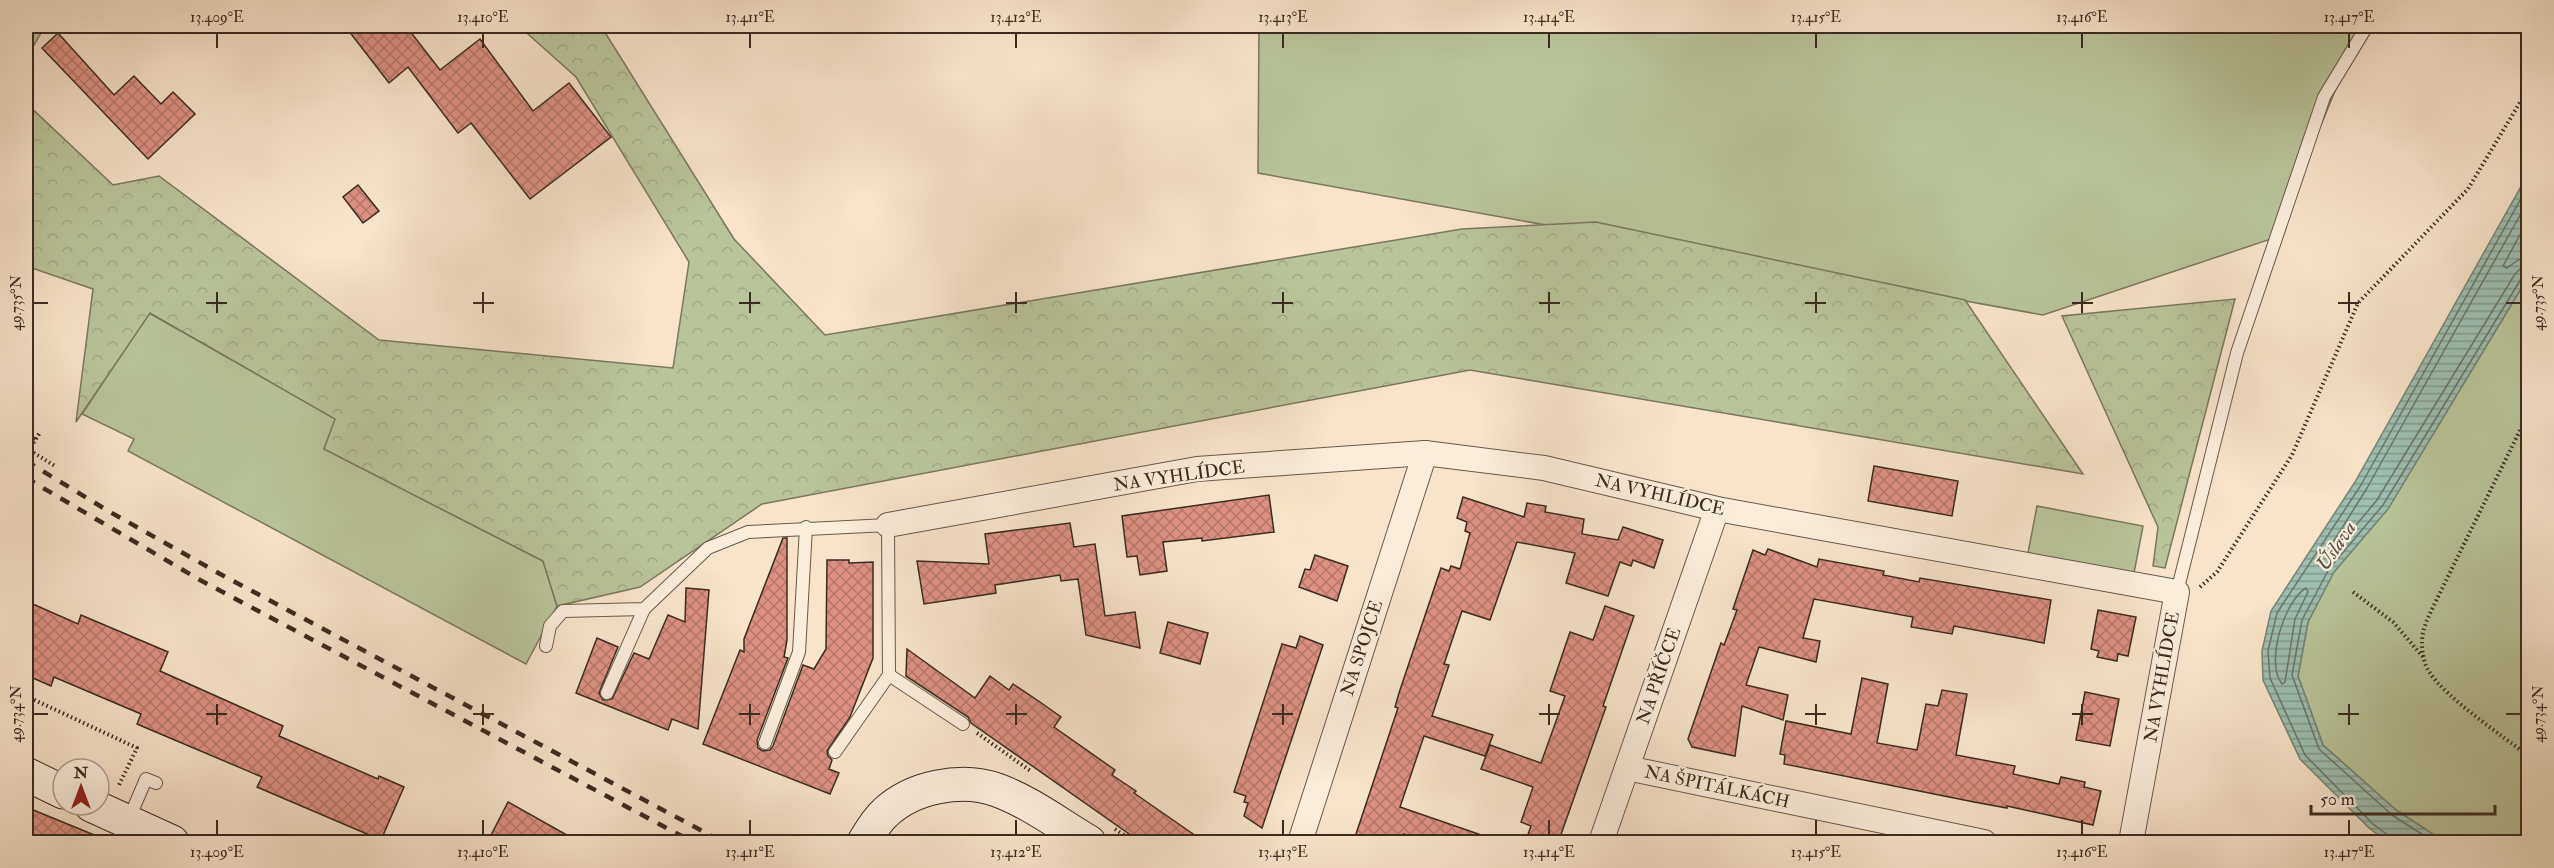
<svg xmlns="http://www.w3.org/2000/svg" width="2554" height="868" font-family="'IM FELL Double Pica',serif">
<style>
.green{fill:#b9c599;stroke:#7a785c;stroke-width:1.5}
.forest{fill:url(#forest-crowns);stroke:#7a785c;stroke-width:1.5}
.water{fill:url(#water-rules);stroke:#768478;stroke-width:1.5}
.lines{fill:none;stroke-linecap:round;stroke-linejoin:round}
.shore{stroke:#6c7569;stroke-width:1.5}
.building{fill:url(#building-cross-hatch);stroke:#3a2b20;stroke-width:1.5}
.lane-casing{stroke:#69594a;stroke-width:14}
.street-casing{stroke:#69594a;stroke-width:26}
.secondary-casing{stroke:#3a2b20;stroke-width:35}
.path{stroke:#3a2b20;stroke-width:4;stroke-dasharray:1.5 3;stroke-linecap:butt}
.lane{stroke:#faeddc;stroke-width:12}
.street{stroke:#faeddc;stroke-width:24}
.secondary{stroke:#faeddc;stroke-width:33}
.rail{stroke:#3a2b20;stroke-width:4.5;stroke-dasharray:10 10;stroke-linecap:butt}
.path-bridge{stroke:#3a2b20;stroke-width:4;stroke-dasharray:1.5 3;stroke-linecap:butt}
.ticks{fill:none;stroke:#3a2b20;stroke-width:2}
.labels{text-anchor:middle;dominant-baseline:central;stroke-width:4.5;stroke-linejoin:round;paint-order:stroke}
.street-label{font-size:18px;fill:#3a2b20;stroke:#faeddc}
.water-label{font-size:20px;font-style:italic;fill:#535044;stroke:#faeddc}
.neatline{fill:none;stroke:#3a2b20;stroke-width:2}
.ticks-label{font-size:15px;text-anchor:middle;fill:#3a2b20}
</style>
<defs>
<pattern id="forest-crowns" width="20" height="18" patternUnits="userSpaceOnUse" patternTransform="scale(1.5)"><rect width="20" height="18" fill="#b9c599"/><path d="M2 6a3 3 0 1 1 6 0M12 15a3 3 0 1 1 6 0" fill="none" stroke="#a0a984"/></pattern>
<pattern id="water-rules" width="6" height="5" patternUnits="userSpaceOnUse" patternTransform="scale(1.5)"><rect width="6" height="5" fill="#9ebfb2"/><path d="M0 2.5h6" fill="none" stroke="#829b90"/></pattern>
<pattern id="building-cross-hatch" width="8" height="8" patternUnits="userSpaceOnUse" patternTransform="scale(1.5)"><rect width="8" height="8" fill="#de9181"/><path d="M0 0l8 8M0 8l8-8" fill="none" stroke="#b57769"/></pattern>
</defs>
<rect width="100%" height="100%" fill="#f7e4c9"/>
<filter id="stains"><feTurbulence type="fractalNoise" baseFrequency=".00333" numOctaves="4"/><feColorMatrix values="0 0 0 0 .2 0 0 0 0 .09 0 0 0 0 .02 0 0 0 .5 -.17"/></filter>
<radialGradient id="worn" r=".72"><stop offset=".6" stop-color="#630" stop-opacity="0"/><stop offset="1" stop-color="#630" stop-opacity=".3"/></radialGradient>
<g class="green">
<path d="M1259 26H2362L2274 238 2043 315 1258 173Z"/>
<path d="M2528 277V842H2445L2396 810 2323 745 2298 676 2308 622 2334 572 2388 508Z"/>
<path d="M149 313 336 419 324 449 543 561 557 606 526 664 128 451 134 439 82 414Z"/>
<path d="M2037 506 2143 526 2134 573 2028 553Z"/>
</g>
<g class="forest">
<path d="M26 26H45L26 59Z"/>
<path d="M519 26H601L734 239 825 335 1462 229 1596 222 1965 300 2083 474 1470 370 762 504 640 587 557 606 543 561 324 449 335 419 150 313 76 422 93 289 26 266V103L113 185 159 176 379 340 673 368 689 262 576 77Z"/>
<path d="M2235 299 2165 568 2153 566 2158 527 2062 316Z"/>
</g>
<path class="water" d="M2528 174V277L2388 509 2334 572 2308 622 2298 676 2323 745 2396 810 2445 842H2388L2369 828 2300 759 2263 680 2262 651 2271 611 2355 482Z"/>
<g class="lines">
<g class="shore">
<path d="M2528 201 2367 488 2332 544 2333 548H2337L2377 500 2515 274 2520 269 2528 268"/>
<path d="M2528 220 2503 266 2507 268 2518 260 2528 259"/>
<path d="M2306 588 2308 592 2295 619 2285 682 2282 684C2265 663 2284 601 2306 588Z"/>
<path d="M2391 842 2389 836 2373 824 2305 755 2270 678 2268 651 2277 613 2361 485 2528 186"/>
<path d="M2434 842 2392 815 2319 749 2292 675 2302 620 2329 569 2383 505 2521 279 2528 275"/>
</g>
</g>
<g class="building">
<path d="M345 26H406L440 70 480 39 533 111 569 83 611 137 530 199 471 123 458 133 408 67 389 83Z"/>
<path d="M58 33 114 95 134 76 161 104 173 92 195 114 148 159 42 48Z"/>
<path d="M358 185 379 211 363 223 343 197Z"/>
<path d="M1874 466 1958 481 1952 516 1868 501Z"/>
<path d="M1269 495 1274 532 1202 541V538L1163 542 1167 571 1140 575 1137 556 1127 557 1122 516Z"/>
<path d="M1463 497 1524 517 1527 503 1546 506 1545 512 1584 519 1582 534 1618 540 1623 527 1663 540 1654 568 1633 560 1631 566 1620 562 1608 596 1566 583 1575 553 1517 542 1490 620 1462 611 1444 664 1449 665 1432 716 1493 735 1485 756 1424 736 1400 807 1493 839V843H1430L1404 834 1401 843H1353L1398 708 1395 707 1399 693 1441 568 1449 571 1451 566 1460 569 1470 533 1465 531 1467 522 1457 518Z"/>
<path d="M1070 523 1074 547 1095 544 1105 616 1135 612 1140 648 1086 635 1078 579 1061 581 1060 575 995 585 996 593 924 604 917 561 989 564 985 534Z"/>
<path d="M783 538H787V640L784 657 788 658 757 740 758 748 763 751 770 750 773 746 803 665 814 669 826 649 827 560H849V563L873 562V658L850 717 827 751 828 756 832 760 829 769 839 773 830 794 703 744 740 650 744 652V639Z"/>
<path d="M1768 549 1817 567 1819 559 1884 571 1883 575 1919 582 1920 578 2051 600 2044 643 1954 626 1952 634 1911 627 1913 617 1814 599 1803 638 1820 641 1816 662 1759 647 1746 685 1788 695 1783 720 1742 706 1735 756 1692 747 1688 739 1721 643 1724 645 1737 610 1733 609 1753 550 1765 555Z"/>
<path d="M1315 555 1348 566 1337 601 1299 587 1305 569 1310 570Z"/>
<path d="M686 588 709 590 698 729 672 719 668 730 576 693 597 638 618 647 599 693 603 700 612 699 634 653 649 659 668 615 685 622Z"/>
<path d="M26 601 78 624 81 615 168 652 160 671 283 726 279 736 378 779 379 776 404 787 381 840 257 787 262 777 137 724 141 714 54 677 51 686 26 675Z"/>
<path d="M1605 606 1634 616 1603 706 1606 707 1558 843H1525L1531 826 1521 822 1533 787 1481 769 1490 745 1541 763 1565 696 1550 691 1570 632 1593 640Z"/>
<path d="M2098 610 2136 617 2128 656 2118 654 2117 661 2097 657 2099 651 2091 649Z"/>
<path d="M1168 622 1208 633 1200 664 1160 653Z"/>
<path d="M1300 636 1323 645 1262 828 1244 816 1248 803 1244 802 1246 796 1234 792 1282 644 1296 648Z"/>
<path d="M907 649 975 698 990 676 1009 690 1013 684 1040 702 1061 717 1054 727 1115 770 1112 775 1136 791 1134 793 1206 843H1142L971 723 968 717 906 676Z"/>
<path d="M1862 678 1888 684 1877 743 1917 750 1926 704 1938 706 1942 690 1967 694 1956 755 2015 766 2013 774 2059 784 2061 777 2085 782 2084 787 2101 791 2093 825 2007 806V808L1974 802 1784 764 1785 755 1780 754 1786 721 1851 734Z"/>
<path d="M2085 692 2119 699 2110 746 2076 740Z"/>
<path d="M508 802 581 843H487Z"/>
<path d="M26 807 109 841V843H26Z"/>
</g>
<g class="lines">
<g class="lane-casing">
<g id="lane">
<path d="M2177 592 2237 353 2324 97 2367 26"/>
<path d="M546 646 550 626 563 611 644 609 708 548 748 532 888 525 889 675 835 752"/>
<path d="M889 675 963 724"/>
<path d="M607 693 644 609"/>
<path d="M765 743 799 652 806 527"/>
<path d="M128 821 146 779 156 783"/>
</g>
</g>
<g class="street-casing">
<g id="street">
<path d="M888 525 1197 469 1425 453 1544 468 1717 509 2177 592 2131 842"/>
<path d="M1627 768 1984 842"/>
<path d="M1300 842 1425 453"/>
<path d="M1601 842 1717 509"/>
</g>
</g>
<g class="secondary-casing">
<g id="secondary">
<path d="M26 774 63 792"/>
<path d="M91 805 172 842"/>
<path d="M864 842C870 832 876 821 885 813 912 787 962 777 997 790 1030 802 1060 825 1089 842"/>
</g>
</g>
<g class="path">
<path d="M2528 414 2435 603C2429 616 2422 628 2422 642 2422 652 2424 665 2430 673 2447 699 2502 735 2528 756"/>
<path d="M26 448 55 466"/>
<path d="M28 450 39 434"/>
<path d="M26 496 33 501"/>
<path d="M2200 587 2217 572 2292 455 2358 303 2468 189 2528 89"/>
<path d="M2353 592 2393 622 2424 658"/>
<path d="M26 696 137 748 118 787"/>
<path d="M977 733 1032 772"/>
<path d="M1115 829 1134 842"/>
</g>
<use href="#lane" class="lane"/>
<use href="#street" class="street"/>
<use href="#secondary" class="secondary"/>
<g class="rail">
<path d="M26 461 110 512 222 575 723 842"/>
<path d="M26 478 200 580 693 842"/>
</g>
<g class="path-bridge">
<path d="M26 434 35 440"/>
<path d="M26 454 39 434"/>
</g>
</g>
<path class="ticks" d="M217 33V48M483 33V48M750 33V48M1016 33V48M1283 33V48M1549 33V48M1816 33V48M2082 33V48M2349 33V48M217 292V313M483 292V313M750 292V313M1016 292V313M1283 292V313M1549 292V313M1816 292V313M2082 292V313M2349 292V313M33 303H48M206 303H227M473 303H494M739 303H760M1006 303H1027M1272 303H1293M1539 303H1560M1805 303H1826M2072 303H2093M2338 303H2359M2506 303H2521M217 704V725M483 704V725M750 704V725M1016 704V725M1283 704V725M1549 704V725M1816 704V725M2082 704V725M2349 704V725M33 714H48M206 714H227M473 714H494M739 714H760M1006 714H1027M1272 714H1293M1539 714H1560M1805 714H1826M2072 714H2093M2338 714H2359M2506 714H2521M217 820V835M483 820V835M750 820V835M1016 820V835M1283 820V835M1549 820V835M1816 820V835M2082 820V835M2349 820V835"/>
<g class="labels">
<g class="street-label">
<text transform="translate(1179 476) rotate(-8)">NA VYHLÍDCE</text>
<text transform="translate(1660 495) rotate(13)">NA VYHLÍDCE</text>
<text transform="translate(1362 648) rotate(-72)">NA SPOJCE</text>
<text transform="translate(1659 676) rotate(-71)">NA PŘÍČCE</text>
<text transform="translate(2162 677) rotate(-80)">NA VYHLÍDCE</text>
<text transform="translate(1717 787) rotate(12)">NA ŠPITÁLKÁCH</text>
</g>
<g class="water-label">
<text transform="translate(2336 546) rotate(-56)">Úslava</text>
</g>
</g>
<rect width="2554" height="868" fill="none" stroke="#f7e4c9" stroke-width="66"/>
<g transform="translate(81 787)"><circle r="28" fill="#faeddc" stroke="#ad9f91" stroke-width="1.5"/>
<path d="M0-4.5L10 22L0 15L-10 22Z" fill="#8f2418"/>
<text y="-9" font-size="16" font-weight="bold" text-anchor="middle" fill="#3a2b20">N</text>
</g>
<path d="M2311 805v9h184v-9" fill="none" stroke="#3a2b20" stroke-width="3"/>
<text x="2320" y="805" font-size="18" fill="#3a2b20" stroke="#faeddc" stroke-width="4.5" paint-order="stroke">50 m</text>
<rect x="33" y="33" width="2488" height="802" class="neatline"/>
<g class="ticks-label">
<text x="217" y="22">13.409°E</text>
<text x="483" y="22">13.410°E</text>
<text x="750" y="22">13.411°E</text>
<text x="1016" y="22">13.412°E</text>
<text x="1283" y="22">13.413°E</text>
<text x="1549" y="22">13.414°E</text>
<text x="1816" y="22">13.415°E</text>
<text x="2082" y="22">13.416°E</text>
<text x="2349" y="22">13.417°E</text>
<text transform="translate(16 303) rotate(-90)" y="5">49.735°N</text>
<text transform="translate(2538 303) rotate(-90)" y="5">49.735°N</text>
<text transform="translate(16 714) rotate(-90)" y="5">49.734°N</text>
<text transform="translate(2538 714) rotate(-90)" y="5">49.734°N</text>
<text x="217" y="857">13.409°E</text>
<text x="483" y="857">13.410°E</text>
<text x="750" y="857">13.411°E</text>
<text x="1016" y="857">13.412°E</text>
<text x="1283" y="857">13.413°E</text>
<text x="1549" y="857">13.414°E</text>
<text x="1816" y="857">13.415°E</text>
<text x="2082" y="857">13.416°E</text>
<text x="2349" y="857">13.417°E</text>
</g>
<rect width="100%" height="100%" filter="url(#stains)"/>
<rect width="100%" height="100%" fill="url(#worn)"/>
</svg>
